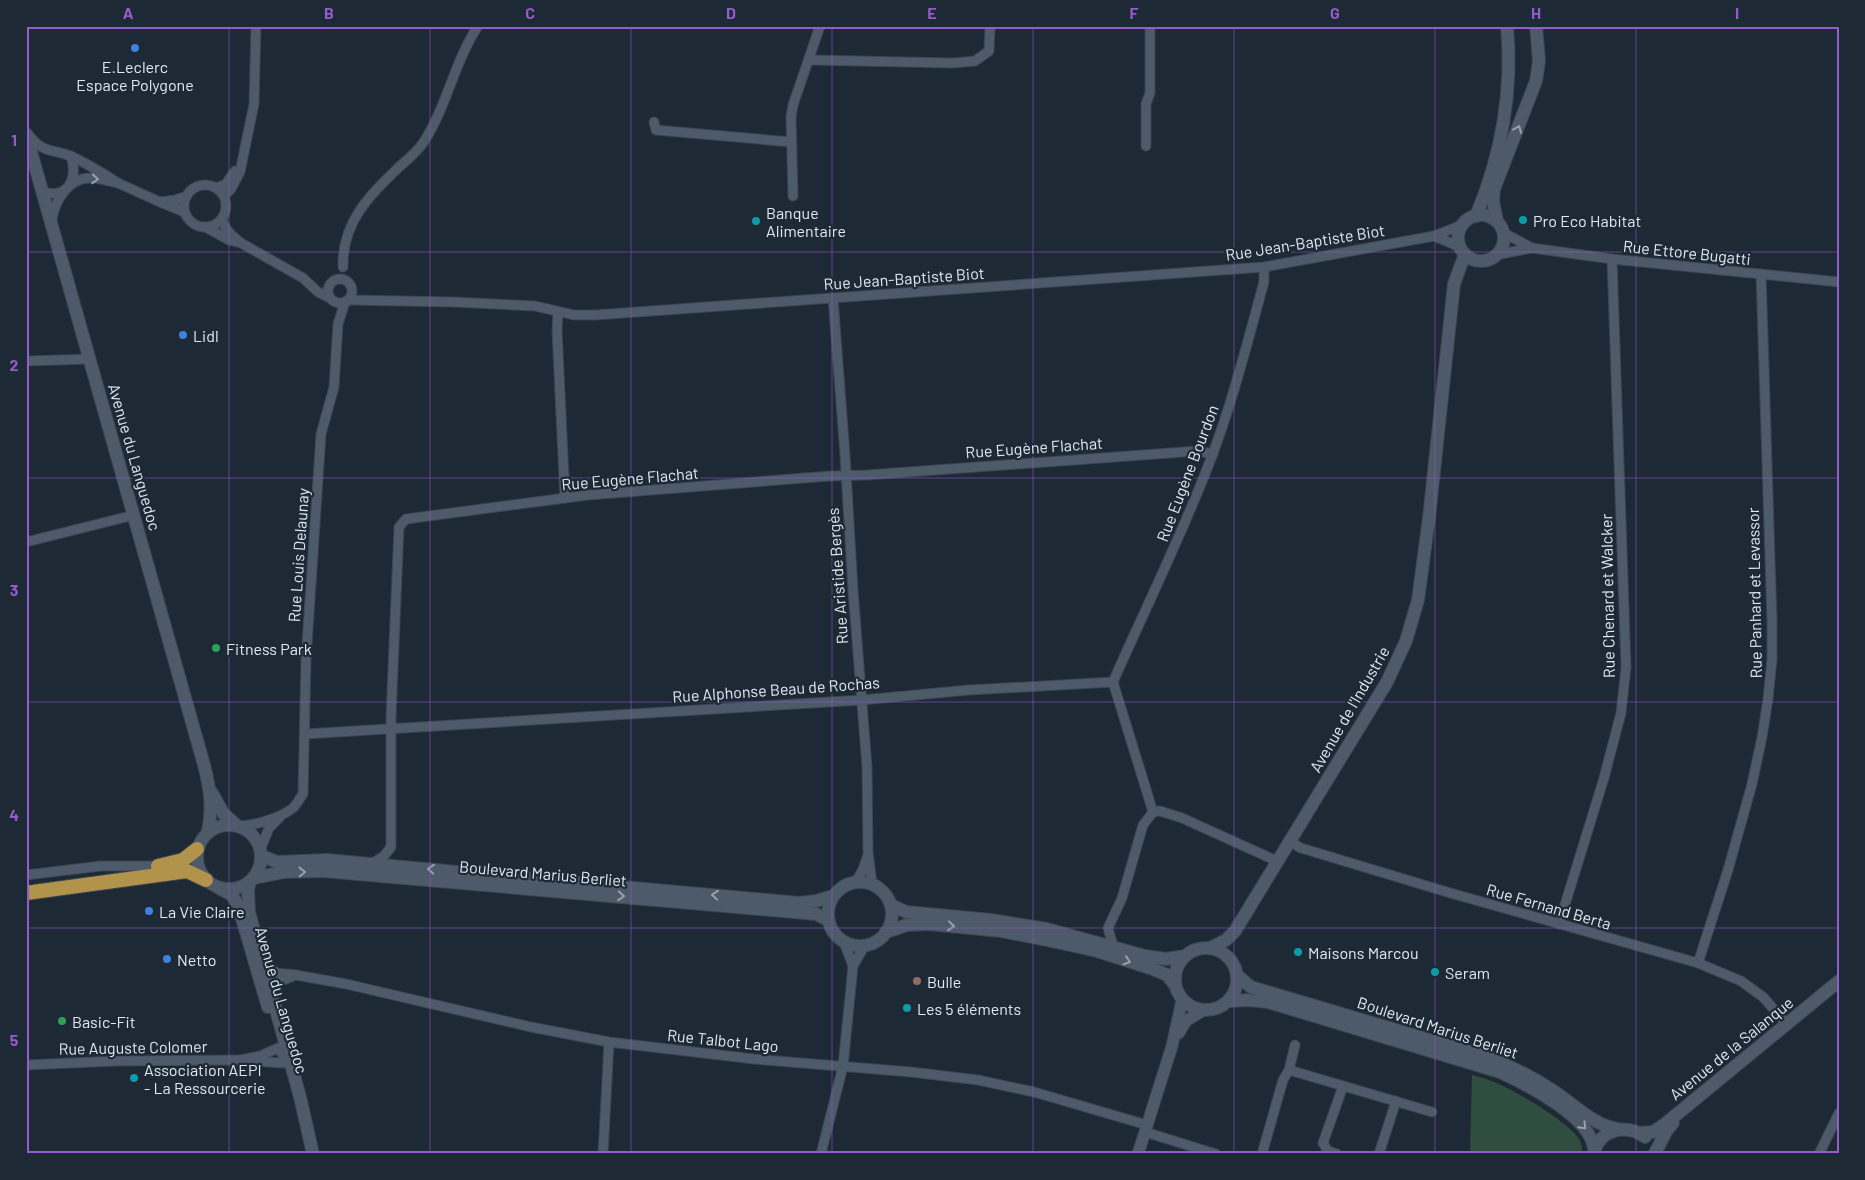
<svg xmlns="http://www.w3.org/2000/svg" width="1865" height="1180" font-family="Barlow,sans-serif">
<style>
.green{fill:#2f4e40}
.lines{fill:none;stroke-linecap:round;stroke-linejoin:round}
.minor-casing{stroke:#3b4550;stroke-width:11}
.tertiary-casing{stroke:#3b4550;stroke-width:13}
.secondary-casing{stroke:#3b4550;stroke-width:14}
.trunk-casing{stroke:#3b4550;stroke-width:16}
.minor{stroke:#4d5a69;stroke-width:9}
.tertiary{stroke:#4d5a69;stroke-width:11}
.secondary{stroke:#4d5a69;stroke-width:12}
.trunk{stroke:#b2934c;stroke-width:14}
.oneway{stroke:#96a1ac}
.grid{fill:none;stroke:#945bcb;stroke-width:1;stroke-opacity:0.55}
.shop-dot{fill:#3f7fe0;stroke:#1e2936;stroke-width:2}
.culture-dot{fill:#0f9aa8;stroke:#1e2936;stroke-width:2}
.leisure-dot{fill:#2e9e5b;stroke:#1e2936;stroke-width:2}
.education-dot{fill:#8d6e63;stroke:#1e2936;stroke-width:2}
.labels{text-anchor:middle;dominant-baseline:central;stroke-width:4.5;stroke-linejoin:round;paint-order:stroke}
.poi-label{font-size:16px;fill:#e0e8f0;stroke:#1e2936;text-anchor:start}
.street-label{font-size:16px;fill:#e0e8f0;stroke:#1e2936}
.neatline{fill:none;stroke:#945bcb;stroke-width:2}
.grid-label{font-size:16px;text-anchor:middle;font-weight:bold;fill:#945bcb}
</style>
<rect width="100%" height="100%" fill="#1e2936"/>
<path class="green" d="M1472 1075C1478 1077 1485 1078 1491 1081 1510 1087 1569 1122 1579 1139 1582 1143 1582 1149 1582 1154H1470Z"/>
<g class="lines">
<g class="minor-casing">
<g id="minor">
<path d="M810 60 953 63 975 61 989 51 990 26"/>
<path d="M654 122 656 130 791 142"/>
<path d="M28 134C44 155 52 148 73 157 89 165 103 173 118 183 109 181 99 178 90 178 68 178 55 201 52 219"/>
<path d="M1146 146V104L1150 93V26"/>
<path d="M118 183 160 202"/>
<circle cx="205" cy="206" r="21"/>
<path d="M216 188 226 184 235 171"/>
<path d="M43 192C69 199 78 178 71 156"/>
<path d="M224 196 231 189 240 172 254 104 256 26"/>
<path d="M793 196 791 117 793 105 820 26"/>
<path d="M184 212 160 202 175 200 187 196"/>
<path d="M207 228 229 240 241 243C232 236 226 231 222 220"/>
<path d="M241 243 303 278 318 292 330 298"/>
<path d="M1532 248 1612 259 1839 282"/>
<path d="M1461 249 1453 244 1434 236 1462 225"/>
<path d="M1496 255 1532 248 1504 233"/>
<path d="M343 267C342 222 369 196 399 167 407 160 416 153 423 143 447 107 454 62 478 26"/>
<circle cx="340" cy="291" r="12"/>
<path d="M833 298 845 455 853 590 867 767 868 852 872 884"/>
<path d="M349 300 454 302 535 306 574 315H595L1264 267 1434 236"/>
<path d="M558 312 557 331 565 498"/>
<path d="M26 361 91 359"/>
<path d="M26 542 134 515"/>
<path d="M1113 682C1146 607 1183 533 1212 456 1233 400 1248 340 1264 282V267"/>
<path d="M305 734 862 700 969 690 1113 682 1153 812"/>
<path d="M242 826C256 825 283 817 294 807 297 804 300 798 303 794L306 659 321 434 334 387 338 324 345 302"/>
<path d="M1289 841 1301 848 1447 892 1698 963 1741 981 1763 997 1786 1023"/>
<path d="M261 848 269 828 280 817"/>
<path d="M371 864 384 856 391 847V716L399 527 406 519 588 495 830 476 867 475 1197 451 1213 454"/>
<path d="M26 875 101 866H155"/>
<path d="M856 882 863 869 868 855"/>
<path d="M1559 924 1604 778 1621 713 1626 667 1612 259"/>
<path d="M844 942 853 966"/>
<path d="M1113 946 1108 928 1122 898 1143 825 1153 812 1160 811 1182 818 1277 861"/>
<path d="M1698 963 1728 870 1752 784 1762 737 1768 699 1772 659V621L1761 274"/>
<path d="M266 966 277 973 296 975 270 985 266 980"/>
<path d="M296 975 346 984 531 1027 609 1042 754 1059 911 1072 978 1080 1034 1092 1147 1125"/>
<path d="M278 1048 285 1058 283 1063 240 1060 260 1056Z"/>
<path d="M26 1065 116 1061 240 1060"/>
<path d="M1289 1070 1432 1112"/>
<path d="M1145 1132 1216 1154"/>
<path d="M603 1154 609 1042"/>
<path d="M821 1154 843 1066 853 966 865 945"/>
<path d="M1262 1154 1283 1080 1289 1070 1295 1045"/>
<path d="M1337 1154 1328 1151 1323 1143 1343 1086"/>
<path d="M1379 1154 1396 1101"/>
<path d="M1819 1154 1839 1113"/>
</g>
</g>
<g class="tertiary-casing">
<g id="tertiary">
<path d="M1179 1033 1186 1021 1202 1011"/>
<path d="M1138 1154 1172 1046 1182 1000"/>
</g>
</g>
<g class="secondary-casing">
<g id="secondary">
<path d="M26 134 204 765C210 788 213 808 208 831"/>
<circle cx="1481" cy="238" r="23"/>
<path d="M1476 216C1501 156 1513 91 1507 26"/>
<path d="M1497 221 1493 201 1494 189 1536 81 1539 61 1536 26"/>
<path d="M212 793 223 813 236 825"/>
<circle cx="229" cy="857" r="32"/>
<path d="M262 856 277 862 327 860 799 903 816 901 833 896"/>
<path d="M254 878 284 872 323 871 805 913 816 914 828 920"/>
<path d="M250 881 248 890 249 912 300 1097 313 1154"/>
<circle cx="860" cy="914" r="32"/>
<path d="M219 888 232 895 238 905 268 1007"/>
<path d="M891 905 906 912 991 920 1047 929 1145 956 1166 959 1185 956"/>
<path d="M886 932 907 925 929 924 1001 931 1047 940 1097 951 1153 969 1167 975 1175 985"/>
<circle cx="1206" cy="979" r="31"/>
<path d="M1210 948 1226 940 1235 931 1387 682 1406 641 1418 600 1429 518 1454 284 1465 254"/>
<path d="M1238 976 1251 987 1487 1057C1510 1066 1531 1076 1552 1090 1574 1104 1592 1125 1618 1129"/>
<path d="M1229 1001 1248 1000 1268 1002 1500 1072C1528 1085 1591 1117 1594 1149"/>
<path d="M1640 1133 1653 1132 1665 1124 1839 981"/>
<path d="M1594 1152C1600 1129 1627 1123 1645 1137"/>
<path d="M1655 1153 1667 1130 1673 1123"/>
</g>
</g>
<g class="trunk-casing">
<g id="trunk">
<path d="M158 866 183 860 197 849"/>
<path d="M26 893 187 871 206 880"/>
</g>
</g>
<use href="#minor" class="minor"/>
<use href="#tertiary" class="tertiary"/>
<use href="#secondary" class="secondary"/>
<use href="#trunk" class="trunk"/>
</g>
<defs><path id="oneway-chevron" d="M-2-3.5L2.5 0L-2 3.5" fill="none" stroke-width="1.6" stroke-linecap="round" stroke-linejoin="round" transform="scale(1.25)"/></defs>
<g class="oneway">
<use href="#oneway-chevron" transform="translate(1518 129) rotate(-67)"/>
<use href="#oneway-chevron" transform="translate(95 179) rotate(5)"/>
<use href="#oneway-chevron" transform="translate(431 869) rotate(-175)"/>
<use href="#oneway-chevron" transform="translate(302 872) rotate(-1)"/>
<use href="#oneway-chevron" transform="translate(715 895) rotate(-175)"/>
<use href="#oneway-chevron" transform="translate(621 896) rotate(5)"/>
<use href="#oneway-chevron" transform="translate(951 926) rotate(6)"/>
<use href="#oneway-chevron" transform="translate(1127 961) rotate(18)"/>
<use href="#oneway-chevron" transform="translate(1583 1126) rotate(46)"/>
</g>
<path class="grid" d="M229 26V1154M430 26V1154M631 26V1154M832 26V1154M1033 26V1154M1234 26V1154M1435 26V1154M1636 26V1154M26 252H1839M26 478H1839M26 702H1839M26 928H1839"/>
<g class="shop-dot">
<circle cx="135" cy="48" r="5"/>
<circle cx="183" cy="335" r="5"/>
<circle cx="149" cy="911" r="5"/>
<circle cx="167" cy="959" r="5"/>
</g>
<g class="culture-dot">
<circle cx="1523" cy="220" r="5"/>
<circle cx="756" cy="221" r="5"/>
<circle cx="1298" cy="952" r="5"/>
<circle cx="1435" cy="972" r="5"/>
<circle cx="907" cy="1008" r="5"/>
<circle cx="134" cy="1078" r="5"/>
</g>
<g class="leisure-dot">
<circle cx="216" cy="648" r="5"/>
<circle cx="62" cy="1021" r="5"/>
</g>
<circle class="education-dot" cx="917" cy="981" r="5"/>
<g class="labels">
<g class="poi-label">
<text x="135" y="66" text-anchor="middle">E.Leclerc<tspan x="135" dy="18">Espace Polygone</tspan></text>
<text x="766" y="212">Banque<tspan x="766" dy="18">Alimentaire</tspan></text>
<text x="1533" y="220">Pro Eco Habitat</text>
<text x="193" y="335">Lidl</text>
<text x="226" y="648">Fitness Park</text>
<text x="159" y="911">La Vie Claire</text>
<text x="1308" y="952">Maisons Marcou</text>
<text x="177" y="959">Netto</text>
<text x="1445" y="972">Seram</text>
<text x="927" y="981">Bulle</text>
<text x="917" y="1008">Les 5 éléments</text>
<text x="72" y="1021">Basic-Fit</text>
<text x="144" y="1069">Association AEPI<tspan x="144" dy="18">- La Ressourcerie</tspan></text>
</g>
<g class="street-label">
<text transform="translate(1305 242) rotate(-9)">Rue Jean-Baptiste Biot</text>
<text transform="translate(1687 252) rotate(6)">Rue Ettore Bugatti</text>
<text transform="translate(904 278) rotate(-4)">Rue Jean-Baptiste Biot</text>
<text transform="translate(1034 447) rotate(-4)">Rue Eugène Flachat</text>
<text transform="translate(135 457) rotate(74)">Avenue du Languedoc</text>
<text transform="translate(1187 473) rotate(-69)">Rue Eugène Bourdon</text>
<text transform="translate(630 478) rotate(-5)">Rue Eugène Flachat</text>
<text transform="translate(298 555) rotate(-86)">Rue Louis Delaunay</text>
<text transform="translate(837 576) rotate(-94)">Rue Aristide Bergès</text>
<text transform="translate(1754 593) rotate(-91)">Rue Panhard et Levassor</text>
<text transform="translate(1607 596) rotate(-91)">Rue Chenard et Walcker</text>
<text transform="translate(776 689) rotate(-4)">Rue Alphonse Beau de Rochas</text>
<text transform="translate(1349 709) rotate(-60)">Avenue de l'Industrie</text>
<text transform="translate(543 873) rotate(5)">Boulevard Marius Berliet</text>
<text transform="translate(1549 906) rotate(16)">Rue Fernand Berta</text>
<text transform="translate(282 1000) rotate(74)">Avenue du Languedoc</text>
<text transform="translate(1438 1027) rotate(18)">Boulevard Marius Berliet</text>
<text transform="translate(723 1040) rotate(6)">Rue Talbot Lago</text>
<text transform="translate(133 1047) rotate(-1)">Rue Auguste Colomer</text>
<text transform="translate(1731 1048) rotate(-39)">Avenue de la Salanque</text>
</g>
</g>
<rect width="1865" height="1180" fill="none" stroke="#1e2936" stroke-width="55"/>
<rect x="28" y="28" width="1810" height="1124" class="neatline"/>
<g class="grid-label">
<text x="128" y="19">A</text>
<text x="329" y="19">B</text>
<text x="530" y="19">C</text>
<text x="731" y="19">D</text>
<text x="932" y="19">E</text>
<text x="1134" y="19">F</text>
<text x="1335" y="19">G</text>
<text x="1536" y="19">H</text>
<text x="1737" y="19">I</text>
<text x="14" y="146">1</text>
<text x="14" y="371">2</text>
<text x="14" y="596">3</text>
<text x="14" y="821">4</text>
<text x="14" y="1046">5</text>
</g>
</svg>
